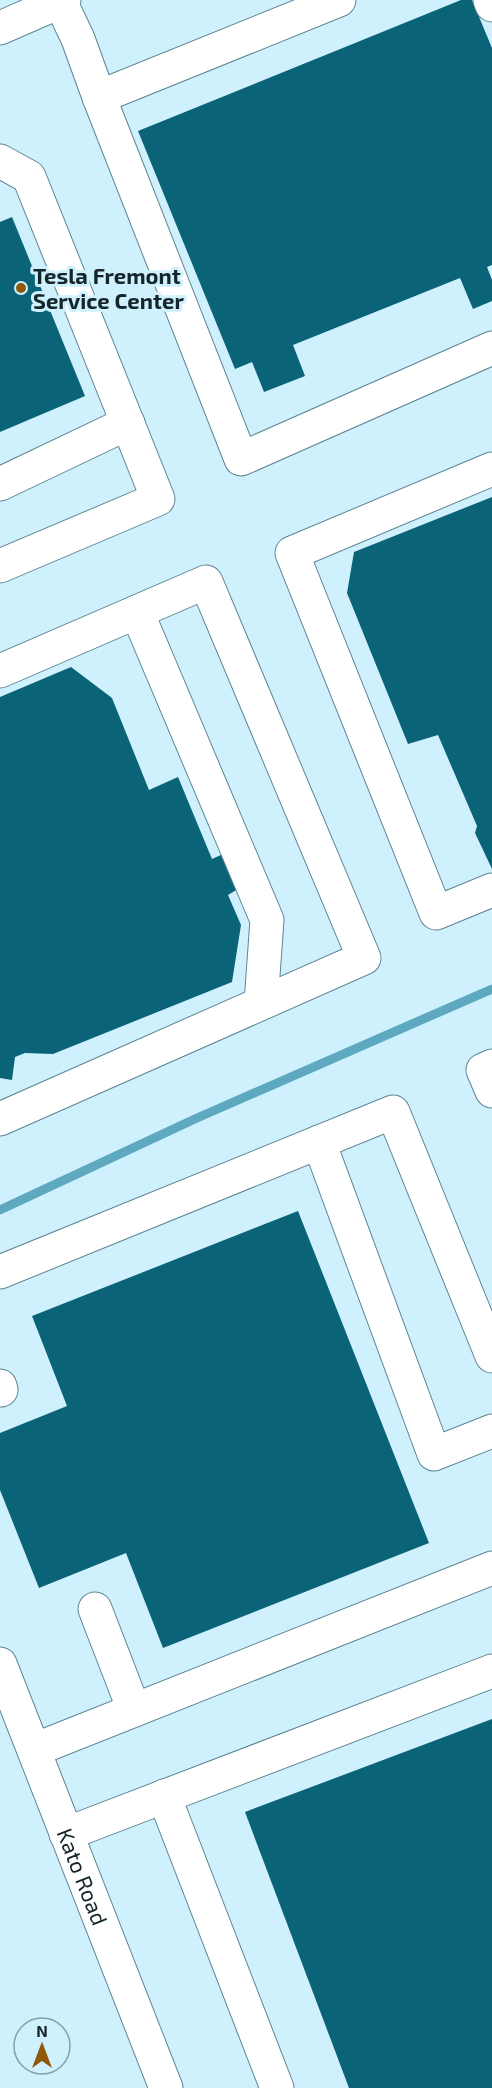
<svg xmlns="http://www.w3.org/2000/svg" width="492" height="2088" font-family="'Exo 2',sans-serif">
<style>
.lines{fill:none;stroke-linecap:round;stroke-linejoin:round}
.stream{stroke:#5ea9bf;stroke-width:9}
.building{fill:#0b6378}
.minor-casing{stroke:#5d8592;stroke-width:35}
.minor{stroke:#fff;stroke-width:33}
.poi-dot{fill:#8e5a09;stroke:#cff1fd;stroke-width:2}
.labels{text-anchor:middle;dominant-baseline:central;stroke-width:6;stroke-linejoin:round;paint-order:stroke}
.poi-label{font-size:22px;font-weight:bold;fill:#15262b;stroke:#cff1fd;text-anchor:start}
.street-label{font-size:22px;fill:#15262b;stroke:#cff1fd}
</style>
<rect width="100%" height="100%" fill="#cff1fd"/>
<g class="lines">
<path class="stream" d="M0 1210 197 1118 492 989"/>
</g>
<g class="building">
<path d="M461 0H472L492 48V265L487 267 492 280V301L473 309 460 278 293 345 305 376 264 392 252 362 235 369 138 131Z"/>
<path d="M12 217 85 396 0 432V222Z"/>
<path d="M492 497V869L475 833 477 826 438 735 408 744 347 593 354 552Z"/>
<path d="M71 667 112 698 149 790 178 777 212 859 232 850 246 884 228 895 241 925 232 982 53 1054 25 1053 15 1057 12 1080 0 1078V697Z"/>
<path d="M298 1211 429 1543 163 1648 126 1553 39 1588 0 1490V1433L67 1406 32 1316Z"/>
<path d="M492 1719V2088H349L245 1812Z"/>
</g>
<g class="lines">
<g class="minor-casing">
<g id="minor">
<path d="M490 0 492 5"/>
<path d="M60 1 78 39 99 97 241 459 492 348"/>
<path d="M0 28 64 0"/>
<path d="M99 97 339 0"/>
<path d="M0 161 29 177 158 499 0 566"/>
<path d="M492 469 292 553 436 913 492 890"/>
<path d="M0 484 128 423"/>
<path d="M137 612 267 920 261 1003"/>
<path d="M0 671 206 582 364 958 0 1119"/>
<path d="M492 1066 483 1070 492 1091"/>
<path d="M319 1142 434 1454 492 1431"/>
<path d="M0 1272 393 1112 492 1356"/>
<path d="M0 1386 1 1390"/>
<path d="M95 1609 134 1710"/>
<path id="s1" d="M0 1664 166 2088"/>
<path d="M34 1750 492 1568"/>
<path d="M164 1796 277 2088"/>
<path d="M66 1834 492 1671"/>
</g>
</g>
<use href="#minor" class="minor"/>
</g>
<circle class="poi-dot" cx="21" cy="288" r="6"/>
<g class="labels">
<g class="poi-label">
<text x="33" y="275">Tesla Fremont<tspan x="33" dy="25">Service Center</tspan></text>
</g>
<g class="street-label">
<text stroke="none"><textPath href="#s1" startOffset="228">Kato Road</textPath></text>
</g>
</g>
<g transform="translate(42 2046)"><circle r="28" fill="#cff1fd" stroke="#85a0a9" stroke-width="1.5"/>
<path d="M0-4.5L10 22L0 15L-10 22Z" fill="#8e5a09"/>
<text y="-9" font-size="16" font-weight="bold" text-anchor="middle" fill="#15262b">N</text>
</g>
</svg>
